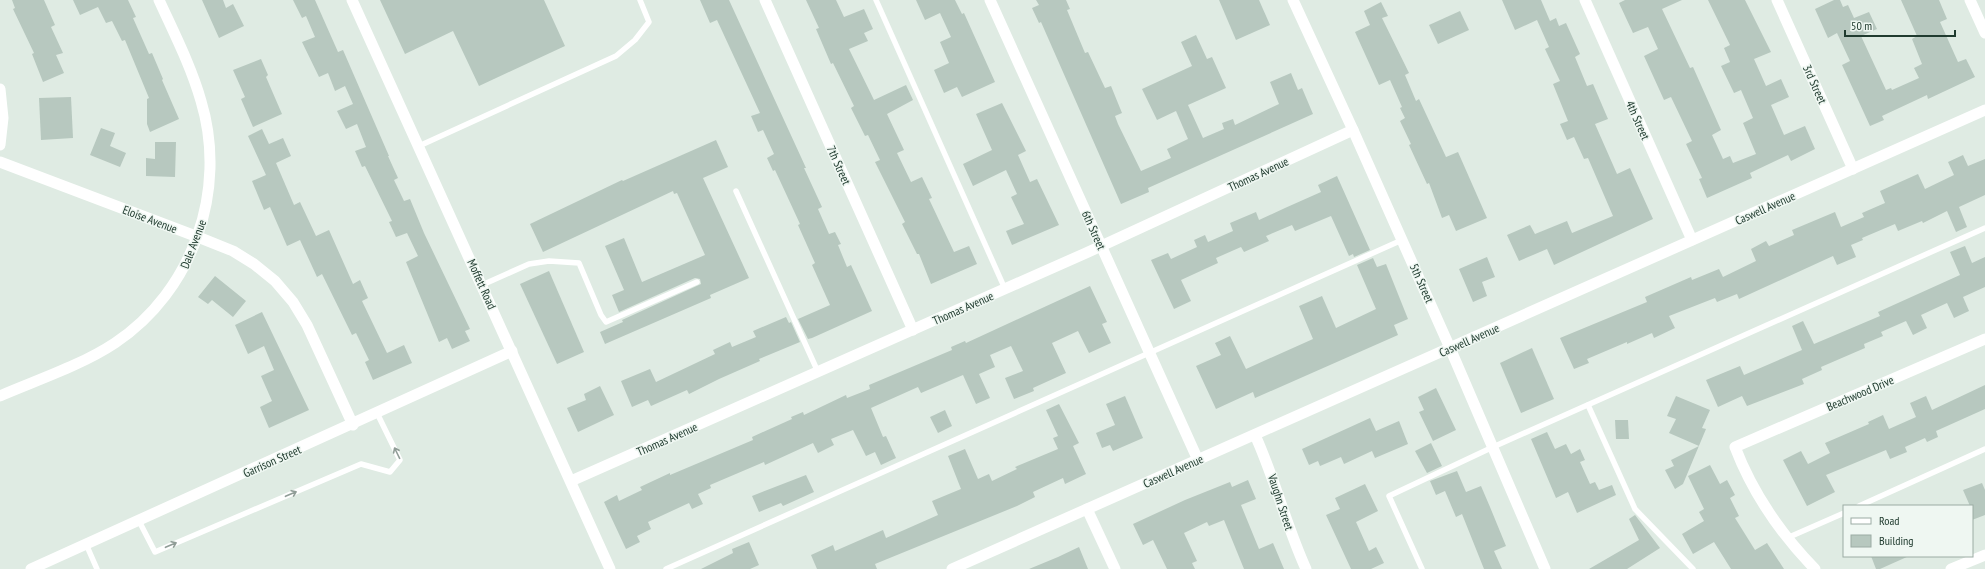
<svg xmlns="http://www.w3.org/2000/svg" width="1985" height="569" font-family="'PT Sans Narrow',sans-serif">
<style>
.building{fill:#b7c8bf}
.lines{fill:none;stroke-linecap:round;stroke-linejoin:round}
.lane{stroke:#fff;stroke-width:5.5}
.street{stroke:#fff;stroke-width:11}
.oneway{stroke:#909d97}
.labels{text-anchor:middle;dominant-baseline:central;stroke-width:3;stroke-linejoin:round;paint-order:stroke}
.street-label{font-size:12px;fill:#203b2f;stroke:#eff7f2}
</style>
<rect width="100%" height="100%" fill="#dfebe3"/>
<g class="building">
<path d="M12 0H44L55 25 51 27 63 53 56 55 64 73 43 82 32 54 34 53 13 9 15 8Z"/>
<path d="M73 0H128L136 17 133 18 149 54 152 53 163 79 162 80 179 119 150 132 147 124V99L149 98 125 40 122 41 112 21 106 23 98 7 80 15Z"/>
<path d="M202 0H223L226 8 233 4 244 26 219 38Z"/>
<path d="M293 0H315L338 52 343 50 389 156H388L398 178 394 180 404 201 410 199 424 233 470 329 465 331 470 341 452 349 447 338 439 342 406 262 418 256 407 233 396 237 389 222 392 221 365 166 362 167 355 151 366 147 357 124 346 129 337 111 353 104 345 86 335 91 328 73 319 77 302 42 315 37 306 16 302 18Z"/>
<path d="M380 0H544L565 46 479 86 453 31 405 54Z"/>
<path d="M700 0H729L806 168H804L822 207 818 209 829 234 835 232 841 244 838 245 847 267 851 265 872 311 812 338 808 339 798 319 830 305 812 265 815 263 798 225 800 224 775 170 773 171 767 158 774 154 763 130 758 132 751 116 760 113 717 20 710 23Z"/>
<path d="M806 0H836L844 17 864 9 873 29 864 33 868 41 849 49 874 100 906 85 913 100 887 114 904 150 897 153 911 182 922 177 932 198 929 199 954 252 969 246 977 264 931 284 919 254H917L902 224 905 222 875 162 880 160 868 135 865 136 851 108 854 106 833 63 831 64 816 29 819 28Z"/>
<path d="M916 0H955L962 14 964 13 995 82 962 97 957 87 944 93 934 70 949 63 940 42 951 37 940 13 925 20Z"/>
<path d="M1036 0H1066L1070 9 1067 10 1085 53 1088 52 1105 88 1111 86 1122 113 1115 116 1118 124 1141 171 1171 158 1167 149 1188 139 1176 111 1157 120 1142 89 1192 66 1181 42 1196 35 1207 59 1212 57 1226 88 1188 105 1203 138 1224 129 1222 123 1233 119 1235 125 1279 104 1270 82 1291 73 1298 90 1302 88 1313 114 1148 188 1149 192 1121 204 1041 22 1039 23 1032 8 1039 5Z"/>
<path d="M1219 0H1259L1270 25 1236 40Z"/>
<path d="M1502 0H1541L1550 21 1556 18 1559 26 1566 23 1580 54 1575 57 1587 86 1593 84 1608 119 1595 124 1617 174 1630 168 1653 219 1554 265 1547 249 1519 261 1507 235 1530 225 1535 234 1567 221 1572 233 1613 216 1588 158 1584 159 1574 137 1567 140 1560 124 1568 121 1553 84 1560 81 1545 49 1549 47 1537 20 1515 30Z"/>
<path d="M1625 0H1682L1662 9 1690 68 1693 67 1721 130 1712 135 1723 159 1730 156 1733 163 1756 154 1743 123 1753 118 1741 90 1734 93 1721 66 1730 62 1724 48 1730 45 1708 0H1745L1771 52 1754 59 1766 86 1781 79 1789 97 1771 105 1784 135 1805 126 1815 149 1791 161 1788 155 1750 173 1752 178 1707 198 1699 179 1702 178 1686 144 1692 141 1671 97 1664 100 1644 56 1658 49 1648 27 1633 33 1619 3Z"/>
<path d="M1834 0H1840L1843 7 1848 5 1854 18 1869 12 1877 29 1861 36 1886 90 1891 88 1892 90 1919 78 1914 68 1922 64 1912 39 1917 36 1901 0H1939L1947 19 1940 22 1958 62 1966 59 1975 77 1928 99 1927 95 1882 116 1884 120 1870 126 1842 65 1850 61 1837 33 1828 38 1815 9Z"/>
<path d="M1381 2 1388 16 1382 18 1409 73 1405 75 1416 101 1419 99 1446 157 1458 152 1487 218 1456 231 1449 215 1442 218 1429 183 1427 184 1409 145 1411 144 1400 121 1405 118 1400 108 1402 107 1390 80 1379 85 1355 32 1370 25 1364 11Z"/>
<path d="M1460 11 1469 30 1438 44 1429 25Z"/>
<path d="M261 59 268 75 266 77 282 114 253 127 241 99 245 97 233 70Z"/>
<path d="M71 97 73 138 41 140 39 98Z"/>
<path d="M1002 103 1026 151 1018 155 1030 182 1037 179 1059 225 1012 245 1006 231 1024 224 1011 197 1017 194 1006 170 973 186 963 164 992 150 976 114Z"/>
<path d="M101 128 115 133 110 146 126 153 120 167 90 155Z"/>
<path d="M262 129 269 144 283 138 291 156 276 163 294 205 300 202 316 236 329 230 353 284 360 280 368 298 362 301 387 353 404 345 412 363 373 380 365 362 369 360 356 333 352 335 322 274 317 277 300 240 287 246 270 207 264 210 252 181 266 175 248 136Z"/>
<path d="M716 140 728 167 703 178 749 278 710 295 711 298 605 344 600 332 623 322 622 320 701 284 700 279 695 278 619 312 612 295 624 290 605 246 624 238 642 282 705 255 677 193 674 194 673 191 543 252 530 224 622 180 623 181Z"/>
<path d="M155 142H176L175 177 146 176V158L155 159Z"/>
<path d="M1963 155 1968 166 1985 159V195L1959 207 1967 227 1956 232 1947 211 1923 223 1922 221 1898 231 1895 224 1862 238 1863 240 1851 245 1856 257 1837 265 1833 256 1739 299 1737 294 1717 302 1715 298 1669 316 1675 328 1654 338 1652 333 1627 344V342L1587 359 1589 363 1574 369 1560 338 1647 302 1645 297 1691 277 1692 280 1719 269 1723 277 1756 261 1751 249 1766 241 1769 246 1794 235 1792 230 1835 212 1841 227 1864 217 1862 213 1885 203 1880 191 1918 174 1925 189 1954 175 1948 162Z"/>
<path d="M1337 176 1370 250 1354 257 1353 254 1349 256 1331 216 1295 231 1292 225 1266 236 1269 241 1244 252 1241 247 1216 258 1218 263 1181 280 1191 301 1174 309 1151 260 1168 253 1171 259 1197 247 1194 240 1205 235 1208 242 1233 231 1230 223 1256 212 1259 220 1285 208 1321 192 1318 185Z"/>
<path d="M1965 246 1972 263 1985 257V287L1963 297 1969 311 1954 318 1947 303 1921 315 1927 328 1913 335 1906 321 1881 332 1883 336 1864 344 1865 348 1821 367 1822 370 1802 379 1804 384 1747 406 1742 396 1718 407 1706 380 1740 366 1744 375 1802 350 1792 326 1803 321 1814 344 1880 316 1878 312 1960 275 1950 252Z"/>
<path d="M1487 257 1495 277 1482 282 1487 296 1473 302 1459 269Z"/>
<path d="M1373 258 1377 267 1386 264 1408 319 1394 325 1398 335 1255 398 1253 392 1216 409 1196 366 1221 355 1215 343 1230 336 1246 369 1313 339 1299 306 1322 296 1336 328 1376 309 1357 265Z"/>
<path d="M549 271 584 352 557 364 520 284Z"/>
<path d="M215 276 246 301 233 317 212 300 208 304 198 297Z"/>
<path d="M1090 286 1107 322 1102 324 1111 343 1089 353 1078 331 1052 343 1066 373 1033 388 1034 391 1014 399 1005 378 1023 371 1011 346 990 355 995 367 979 374 990 398 976 404 963 375 921 393 918 387 871 408 883 437 886 436 896 458 881 465 875 452 866 456 853 430 831 439 834 445 818 453 813 443 765 465 764 462 710 485 711 488 698 494 703 504 692 509 689 503 648 522 651 529 637 536 640 542 626 549 604 502 617 495 619 501 642 490 640 487 670 473V475L753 440 752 437 792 419 791 417 803 412 804 415 846 395 847 398 870 389 869 385 952 350 951 347 965 341 966 343Z"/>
<path d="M262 312 309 410 269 428 260 407 272 401 261 376 274 370 264 346 248 354 235 325Z"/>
<path d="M786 317 789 323 791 322 800 342 759 359 760 361 719 379 689 394 687 390 651 406 648 400 632 407 621 381 650 369 656 382 715 354 713 350 730 342 732 347 756 337 753 331Z"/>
<path d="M1532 348 1554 399 1521 413 1500 363Z"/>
<path d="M1985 385V409L1936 431 1938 437 1927 442 1925 438 1905 447 1907 452 1890 459 1886 450 1826 475 1835 492 1807 506 1783 460 1801 451 1808 464 1830 453 1825 443 1869 424 1868 422 1883 415 1889 429 1916 417 1910 403 1926 396 1932 410Z"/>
<path d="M600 386 614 415 578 432 567 408 586 400 584 394Z"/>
<path d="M1436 388 1456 430 1433 441 1419 412 1424 410 1418 397Z"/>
<path d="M1125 396 1143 438 1113 451 1110 445 1102 448 1096 433 1115 425 1106 404Z"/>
<path d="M1676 396 1710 410 1702 428 1706 429 1683 484 1675 489 1665 470 1674 466 1671 460 1699 446 1669 433 1676 419 1667 416Z"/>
<path d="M1059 404 1079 443 1073 446 1086 474 1065 484 1063 478 1033 492 1035 497 1017 506 875 564 877 569H817L811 555 833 545 835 551 883 530 886 538 938 515 932 501 961 489 948 456 965 449 978 479 989 474 992 481 1017 469 1015 467 1058 449 1053 438 1058 436 1046 410Z"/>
<path d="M945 410 952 426 938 433 930 417Z"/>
<path d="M1370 418 1376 431 1399 421 1408 444 1375 458 1372 451 1344 464 1341 457 1320 466 1318 461 1309 465 1302 449Z"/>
<path d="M1615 420H1628L1629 439H1616Z"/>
<path d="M1547 432 1555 449 1566 444 1571 454 1580 449 1585 460 1580 462 1590 484 1595 482 1599 490 1612 485 1616 495 1577 513 1568 492 1556 498 1531 439Z"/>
<path d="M1431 443 1442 466 1427 473 1415 451Z"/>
<path d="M1710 465 1720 484 1727 480 1735 495 1730 498 1739 516 1735 518 1755 550 1767 543 1784 569H1731L1714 542 1693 554 1682 534 1704 521 1699 512 1704 509 1688 476Z"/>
<path d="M1457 471 1466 492 1481 486 1490 507 1506 546 1494 551 1502 569H1484L1462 514 1456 517 1445 491 1436 495 1430 481Z"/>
<path d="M806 475 814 492 783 506 781 503 759 512 752 496Z"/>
<path d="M1248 480 1256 499 1241 505 1259 549 1273 543 1284 569H1244L1224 520 1209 526 1207 522 1184 533 1197 561 1192 563 1195 569H1167L1153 540 1143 545 1133 524 1185 500 1230 482 1232 487Z"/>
<path d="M1982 483 1985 490V515L1972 520V506H1970L1963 490Z"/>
<path d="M1365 484 1378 511 1356 522 1369 551 1376 547 1384 563 1371 569H1351L1326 515 1340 509 1335 498Z"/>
<path d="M1635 515 1660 548 1627 569H1589L1639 540 1629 519Z"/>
<path d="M749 542 759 565 750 569H701L733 553 732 549Z"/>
<path d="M1079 547 1088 569H1029L1058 557Z"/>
<path d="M1871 556H1909L1880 569H1876Z"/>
</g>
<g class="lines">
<g class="lane">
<path d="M876 0 1005 289"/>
<path d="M419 146 616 56 635 40 649 22 640 0"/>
<path d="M736 191 818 372"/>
<path d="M482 285 529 264 549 261 579 263 601 315 606 322 697 282"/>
<path d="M1588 405 1635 509 1693 569"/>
<path d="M1859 506 1985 449"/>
<path d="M139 521 155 552 361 464 390 472 400 460 377 413"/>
<path d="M1787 538 1844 513"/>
<path d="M86 544 97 569"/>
<path d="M666 569 1402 240"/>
<path d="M1422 569 1389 496 1493 447 1985 228"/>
</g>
<g class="street">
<path d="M352 0 610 569"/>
<path d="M765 0 913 330"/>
<path d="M990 0 1198 460"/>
<path d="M1293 0 1353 130 1450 348 1545 569"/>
<path d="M1585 0 1692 240"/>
<path d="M1777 0 1853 169"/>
<path d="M1970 0 1985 33"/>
<path d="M0 89 3 118 0 145"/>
<path d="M0 162 198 237 233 251 254 264 275 281 293 302 307 325 353 425"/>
<path d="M0 396C37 380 82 365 115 343 193 291 228 190 201 101 191 66 174 33 159 0"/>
<path d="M1255 435C1275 479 1286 525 1306 569"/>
<path d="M571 481 1086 253 1353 130"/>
<path d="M1087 509 1115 569"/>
<path d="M31 569 512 351"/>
<path d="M952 569 1985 110"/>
<path d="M1815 569C1780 533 1753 494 1735 447L1985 339"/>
<path d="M1951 569 1985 555"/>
</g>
</g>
<defs><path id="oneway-shaft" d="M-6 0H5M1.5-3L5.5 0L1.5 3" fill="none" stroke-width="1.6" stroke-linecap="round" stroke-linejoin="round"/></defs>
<g class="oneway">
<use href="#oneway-shaft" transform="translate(397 453) rotate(-116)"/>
<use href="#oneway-shaft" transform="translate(291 494) rotate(-23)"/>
<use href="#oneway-shaft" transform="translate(171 545) rotate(-23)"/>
</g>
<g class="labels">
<g class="street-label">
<text transform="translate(1815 84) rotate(66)">3rd Street</text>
<text transform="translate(1638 120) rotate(66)">4th Street</text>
<text transform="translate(839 165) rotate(66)">7th Street</text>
<text transform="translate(1258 174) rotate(-25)">Thomas Avenue</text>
<text transform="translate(1765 208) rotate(-24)">Caswell Avenue</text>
<text transform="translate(150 219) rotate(21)">Eloise Avenue</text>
<text transform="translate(1094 230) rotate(66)">6th Street</text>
<text transform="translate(193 244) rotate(-69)">Dale Avenue</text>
<text transform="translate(1422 283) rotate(66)">5th Street</text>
<text transform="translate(482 284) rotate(66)">Moffett Road</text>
<text transform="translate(963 308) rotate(-24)">Thomas Avenue</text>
<text transform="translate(1469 340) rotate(-24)">Caswell Avenue</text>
<text transform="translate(1860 393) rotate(-23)">Beachwood Drive</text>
<text transform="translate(667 439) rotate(-24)">Thomas Avenue</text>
<text transform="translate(272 461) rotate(-24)">Garrison Street</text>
<text transform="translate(1173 471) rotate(-24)">Caswell Avenue</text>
<text transform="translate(1281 502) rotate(72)">Vaughn Street</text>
</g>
</g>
<rect x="1843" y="505" width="130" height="52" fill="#eff7f2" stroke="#9caca4"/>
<rect x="1851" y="518" width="20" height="6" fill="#ffffff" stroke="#9caca4"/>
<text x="1879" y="525" font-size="12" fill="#203b2f">Road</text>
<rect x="1851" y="535" width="20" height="12" fill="#b7c8bf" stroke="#9caca4"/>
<text x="1879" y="545" font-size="12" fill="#203b2f">Building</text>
<path d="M1845 30v6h110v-6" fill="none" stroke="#203b2f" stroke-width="2"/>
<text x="1851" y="30" font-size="12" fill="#203b2f" stroke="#eff7f2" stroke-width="3" paint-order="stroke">50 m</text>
</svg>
